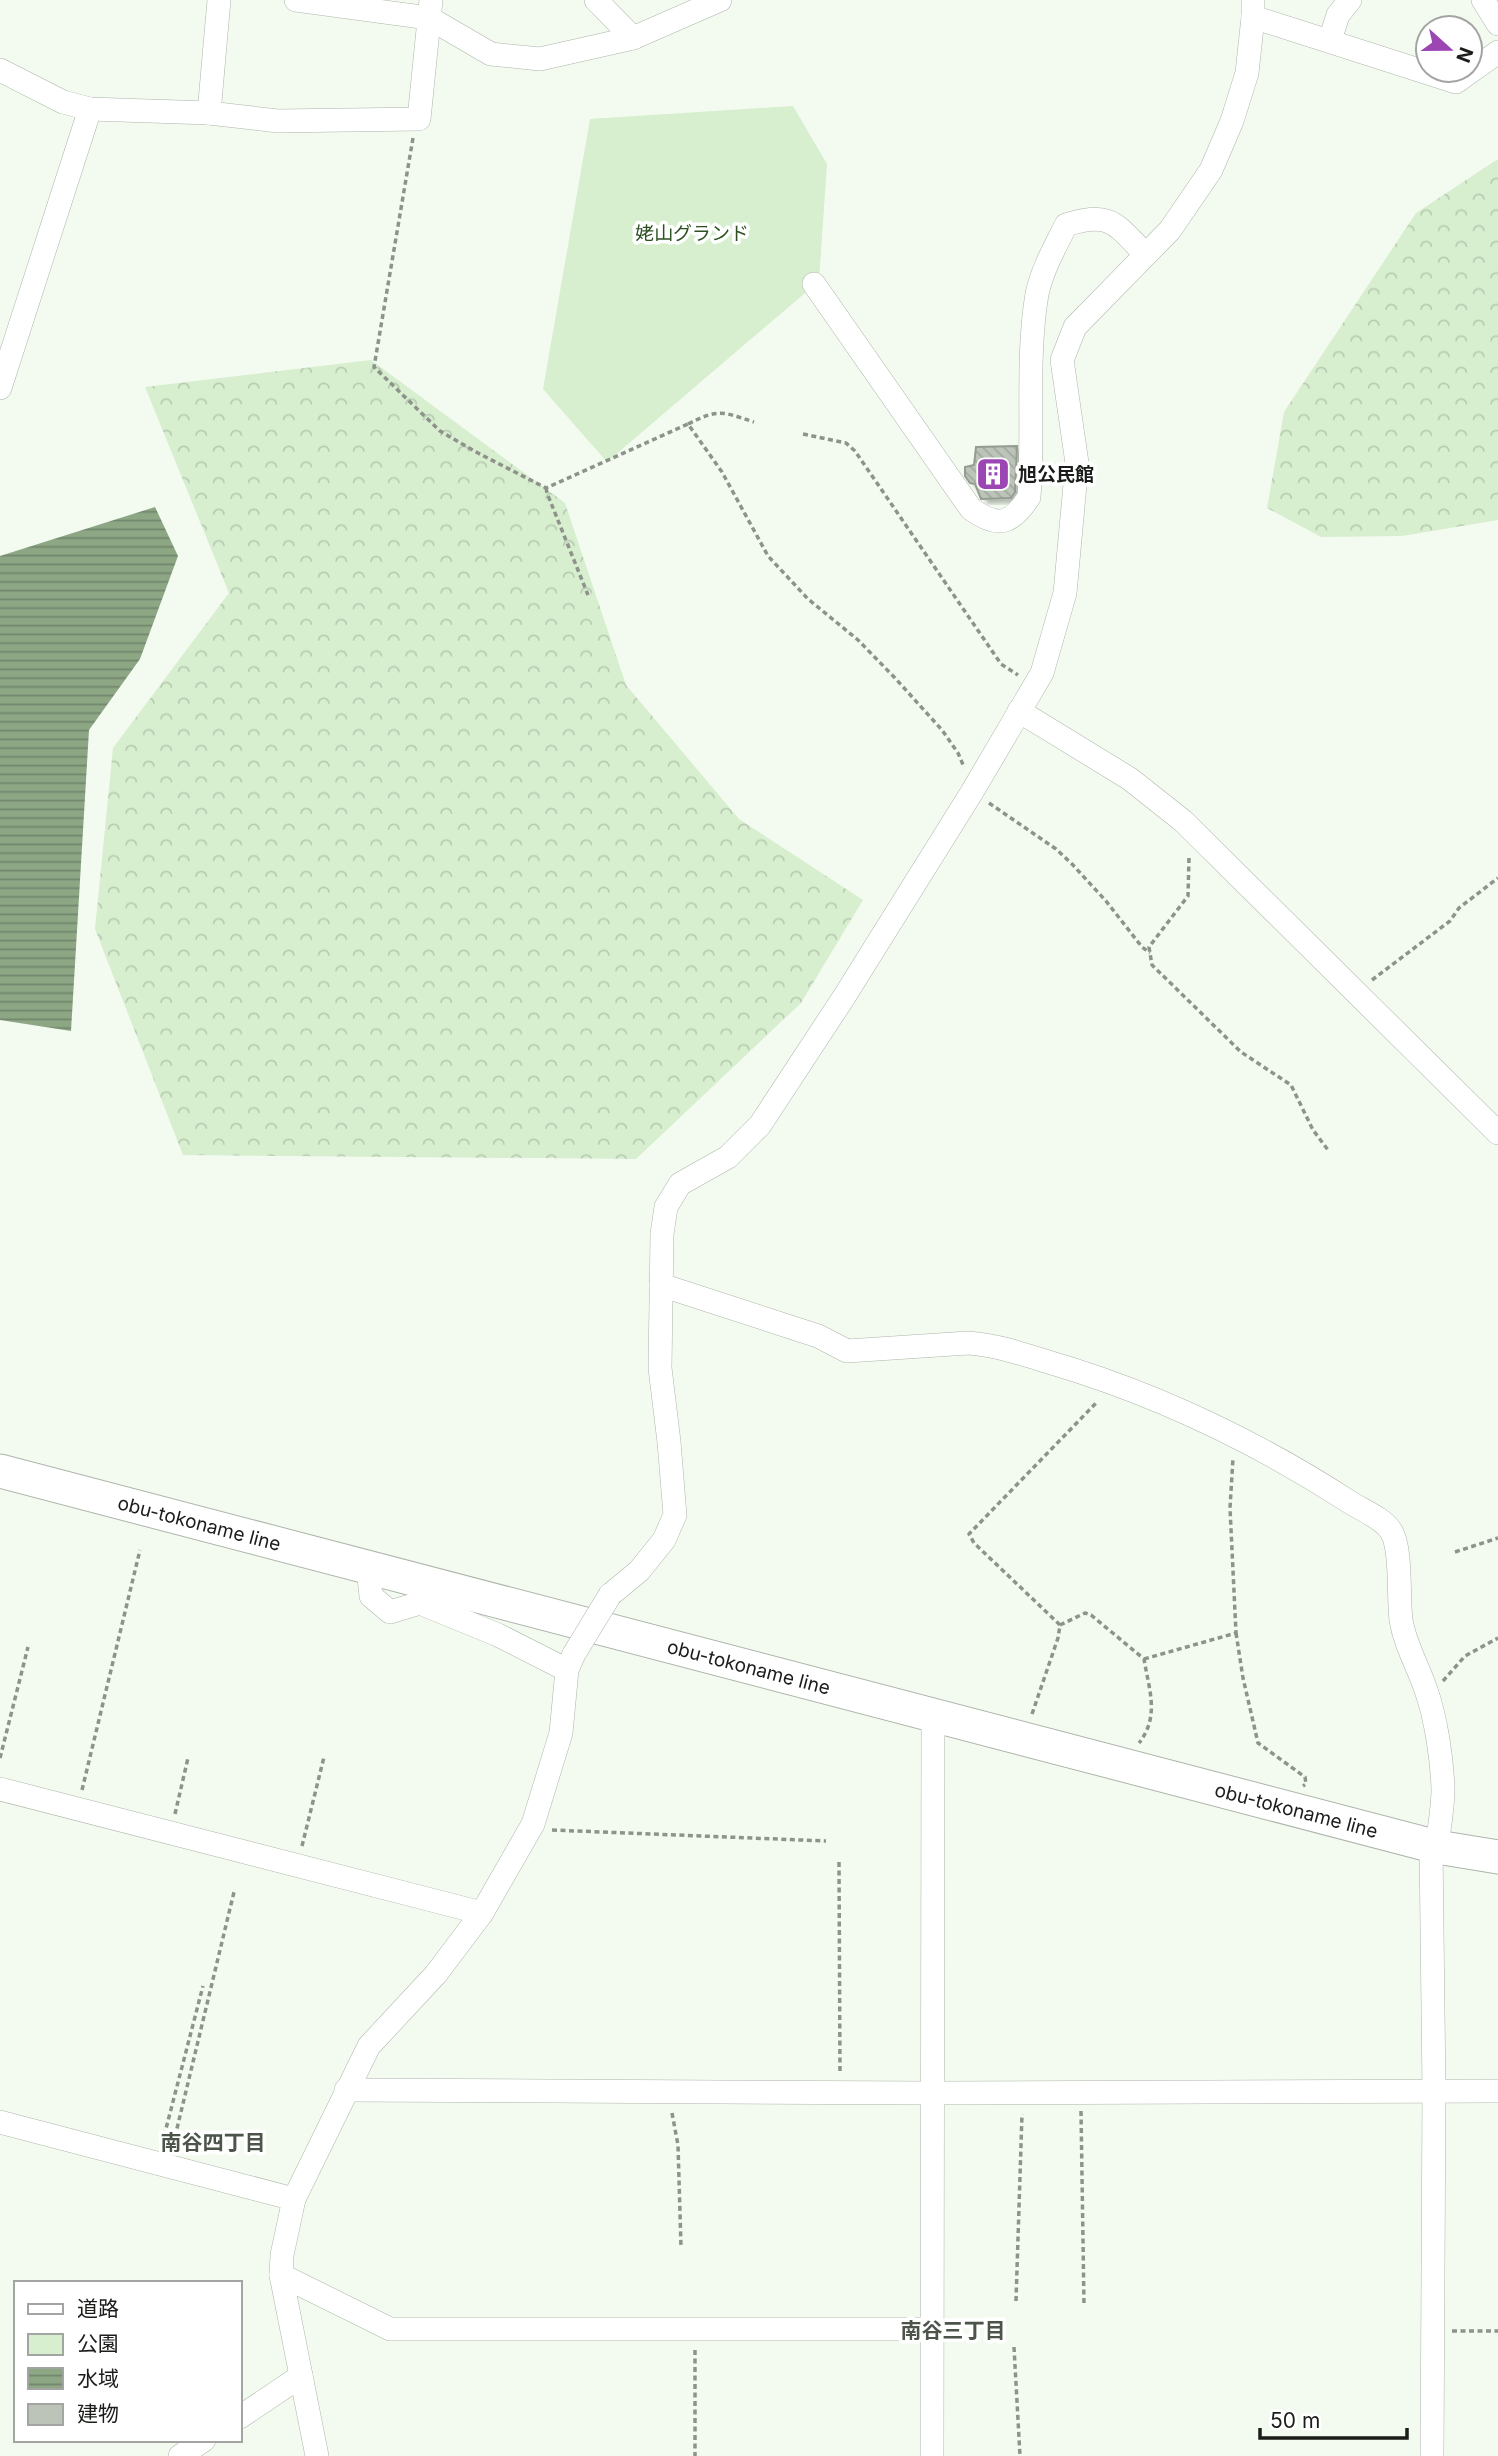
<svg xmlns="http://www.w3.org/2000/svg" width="1498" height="2456" font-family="Inter,'Noto Sans JP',sans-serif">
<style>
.forest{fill:url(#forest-crowns)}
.park{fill:#d7eecf}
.water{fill:url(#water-rules)}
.building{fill:url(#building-back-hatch);stroke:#949c91;stroke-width:2;filter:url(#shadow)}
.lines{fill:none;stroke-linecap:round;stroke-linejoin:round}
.minor-casing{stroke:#adb5aa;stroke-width:24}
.secondary-casing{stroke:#adb5aa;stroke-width:35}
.path{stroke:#8d938b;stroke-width:3.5;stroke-dasharray:5 3.5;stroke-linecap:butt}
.minor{stroke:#fff;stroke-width:23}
.secondary{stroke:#fff;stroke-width:33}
.minor-bridge-casing{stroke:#adb5aa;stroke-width:24;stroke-linecap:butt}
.minor-bridge{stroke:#fff;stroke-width:23}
.labels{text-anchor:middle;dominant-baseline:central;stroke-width:7;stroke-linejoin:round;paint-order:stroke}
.park-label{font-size:19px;fill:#2e5122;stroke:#fff}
.poi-label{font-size:19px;font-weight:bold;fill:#1a1d19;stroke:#fff;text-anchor:start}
.street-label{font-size:19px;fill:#1a1d19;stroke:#fff}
.neighbourhood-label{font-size:21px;font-weight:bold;fill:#4d554b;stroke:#fff}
</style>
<defs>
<pattern id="forest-crowns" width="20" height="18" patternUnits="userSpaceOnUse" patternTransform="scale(1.75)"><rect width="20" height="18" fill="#d7eecf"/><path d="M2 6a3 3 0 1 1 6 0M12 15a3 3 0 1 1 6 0" fill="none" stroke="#b8ccb1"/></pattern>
<pattern id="water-rules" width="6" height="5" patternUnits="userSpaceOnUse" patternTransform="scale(1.75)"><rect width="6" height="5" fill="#8da785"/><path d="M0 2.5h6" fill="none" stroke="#72876c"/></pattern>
<pattern id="building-back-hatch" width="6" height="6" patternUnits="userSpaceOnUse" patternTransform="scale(1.75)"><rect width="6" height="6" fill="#bcc4b9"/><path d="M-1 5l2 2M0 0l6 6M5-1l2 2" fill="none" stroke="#a1a89e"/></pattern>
<filter id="shadow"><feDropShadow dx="7" dy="4" stdDeviation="2" flood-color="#0004"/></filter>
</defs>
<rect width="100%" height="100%" fill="#f3fbf0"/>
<g class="forest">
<path d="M1498 159V520L1402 536 1321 537 1267 508 1284 412 1416 213Z"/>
<path d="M371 360 565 503 626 685 739 819 863 900 801 1003 636 1159 183 1155 95 929 113 748 229 593 145 387Z"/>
</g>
<path class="park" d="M793 106 827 164 819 281 607 462 543 389 590 119Z"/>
<path class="water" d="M155 507 178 556 140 659 89 730 71 1031 0 1020V556Z"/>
<path class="building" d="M1017 446 1015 492 1011 498 981 499 975 484 970 483 965 476V467L974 465 976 447Z"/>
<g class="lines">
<g class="minor-casing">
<g id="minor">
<path d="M296 0 429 18 491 54 540 59 633 38 720 0"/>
<path d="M596 0 633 38"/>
<path d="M1483 0 1498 24"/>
<path d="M1253 17 1456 82 1498 52"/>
<path d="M1330 40 1338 15 1350 0"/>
<path d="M0 70 63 102 90 109 209 113 278 121 419 119 431 0"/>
<path d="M209 113 219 0"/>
<path d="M814 284 971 509C998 528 1011 525 1029 497 1034 432 1026 358 1037 294 1042 270 1055 247 1066 225 1110 211 1115 223 1145 254"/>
<path d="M0 388 90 109"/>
<path d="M1019 711 1130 779 1183 821 1498 1133"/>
<path d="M661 1285 818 1336 847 1351 968 1343C995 1345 1020 1353 1045 1361 1152 1392 1255 1441 1348 1501 1361 1510 1382 1517 1391 1531 1402 1548 1398 1598 1401 1620 1405 1645 1418 1666 1426 1690 1436 1718 1442 1759 1443 1789 1443 1808 1439 1828 1437 1847"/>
<path d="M368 1568 371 1596 390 1612 420 1603 498 1635 567 1670"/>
<path d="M610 1595 639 1571 664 1540 675 1515 669 1442 660 1368 662 1234 666 1207 680 1184 728 1157 760 1125 844 997 972 792 1042 673 1065 593 1077 463 1062 360 1075 327 1170 230 1211 170 1232 121 1247 73 1253 17V0"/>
<path d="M0 1789 482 1913"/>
<path d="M1431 1846 1434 2091 1432 2456"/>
<path d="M346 2090 933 2093 1498 2091"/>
<path d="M0 2122 294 2199"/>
<path d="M281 2275 390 2329H932"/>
<path d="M240 2417 301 2376"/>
<path d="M180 2456 204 2440"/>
<path d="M317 2456 281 2275 282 2255 294 2199 369 2046 436 1974 482 1913 533 1824 561 1733 567 1670 574 1654"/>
<path d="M932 2456 933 1716"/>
</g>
</g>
<g class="secondary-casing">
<g id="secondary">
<path id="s1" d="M0 1471 1437 1847 1498 1857"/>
</g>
</g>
<g class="path">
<path d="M413 138 374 367 440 431 478 453 546 488 688 424 722 472 768 556 808 599 858 640 895 678 942 730 958 753 964 767"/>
<path d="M688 424C719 408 723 412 754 422"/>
<path d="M803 434 846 443 855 451 1001 664 1018 675"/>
<path d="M546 488 547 493 588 595"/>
<path d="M989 803 1056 849 1072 864 1106 901 1142 947 1150 953"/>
<path d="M1189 858 1188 896 1149 947 1152 965 1241 1052 1291 1085 1313 1130 1328 1150"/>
<path d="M1372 980 1450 921 1459 908 1498 878"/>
<path d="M1455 1552 1498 1538"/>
<path d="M1060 1625 1085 1613 1091 1615 1144 1659C1149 1690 1160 1716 1139 1743"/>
<path d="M1236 1633 1243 1678 1258 1743 1305 1777 1306 1784 1303 1786"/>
<path d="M1144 1659 1236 1633 1230 1508 1233 1458"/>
<path d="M1443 1681 1465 1656 1498 1638"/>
<path d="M1032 1714 1058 1638 1060 1625 974 1543 969 1534 1098 1401"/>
<path d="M0 1758 28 1647"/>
<path d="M82 1790 140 1550"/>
<path d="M175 1814 188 1758"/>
<path d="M552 1830 826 1841"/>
<path d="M302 1846 324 1757"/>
<path d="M839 1862 840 2073"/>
<path d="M1081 2111 1084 2305"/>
<path d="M672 2113 678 2145 681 2247"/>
<path d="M162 2144 203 1986"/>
<path d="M173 2145 234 1892"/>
<path d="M1016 2301 1022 2114"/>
<path d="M1452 2331H1498"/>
<path d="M1014 2347 1020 2456"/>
<path d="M695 2350V2456"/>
</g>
<use href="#minor" class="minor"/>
<use href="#secondary" class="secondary"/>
<g class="minor-bridge-casing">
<path id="minor-bridge" d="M574 1654 610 1595"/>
</g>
<use href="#minor-bridge" class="minor-bridge"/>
</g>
<defs>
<g id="building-square" transform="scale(1.75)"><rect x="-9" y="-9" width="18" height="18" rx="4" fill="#9c46b4" stroke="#fff"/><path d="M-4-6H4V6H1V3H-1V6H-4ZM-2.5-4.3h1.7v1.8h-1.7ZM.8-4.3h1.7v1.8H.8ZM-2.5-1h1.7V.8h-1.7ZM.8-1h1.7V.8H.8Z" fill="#fff"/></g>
</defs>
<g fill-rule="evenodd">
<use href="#building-square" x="993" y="474"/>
</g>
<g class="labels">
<g class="park-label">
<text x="692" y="233">姥山グランド</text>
</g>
<g class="poi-label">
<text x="1018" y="474">旭公民館</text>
</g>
<g class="street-label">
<text stroke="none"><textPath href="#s1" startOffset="206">obu-tokoname line</textPath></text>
<text stroke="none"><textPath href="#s1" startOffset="774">obu-tokoname line</textPath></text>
<text stroke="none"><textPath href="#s1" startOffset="1340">obu-tokoname line</textPath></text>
</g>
<g class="neighbourhood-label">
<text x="213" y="2142">南谷四丁目</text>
<text x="953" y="2330">南谷三丁目</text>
</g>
</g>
<rect x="14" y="2281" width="228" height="161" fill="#ffffff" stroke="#a3a5a3" stroke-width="2"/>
<rect x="28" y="2304" width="35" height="10" fill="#ffffff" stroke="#a3a5a3" stroke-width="2"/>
<text x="77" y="2316" font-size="21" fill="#1a1d19">道路</text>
<rect x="28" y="2334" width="35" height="21" fill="#d7eecf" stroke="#a3a5a3" stroke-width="2"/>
<text x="77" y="2351" font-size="21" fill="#1a1d19">公園</text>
<rect x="28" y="2368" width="35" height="21" fill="url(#water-rules)" stroke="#a3a5a3" stroke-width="2"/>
<text x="77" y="2386" font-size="21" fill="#1a1d19">水域</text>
<rect x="28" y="2404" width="35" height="21" fill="#bcc4b9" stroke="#a3a5a3" stroke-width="2"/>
<text x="77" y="2421" font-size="21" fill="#1a1d19">建物</text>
<g transform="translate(1449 49) rotate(111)"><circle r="33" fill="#ffffff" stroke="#a3a5a3" stroke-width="2"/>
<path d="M0-5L12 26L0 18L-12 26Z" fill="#9c46b4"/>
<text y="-10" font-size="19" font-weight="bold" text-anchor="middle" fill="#1a1d19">N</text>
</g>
<path d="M1260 2428v10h147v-10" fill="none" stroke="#1a1d19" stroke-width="3.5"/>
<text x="1270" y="2428" font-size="21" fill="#1a1d19" stroke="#ffffff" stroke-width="5" paint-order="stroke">50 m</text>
</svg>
